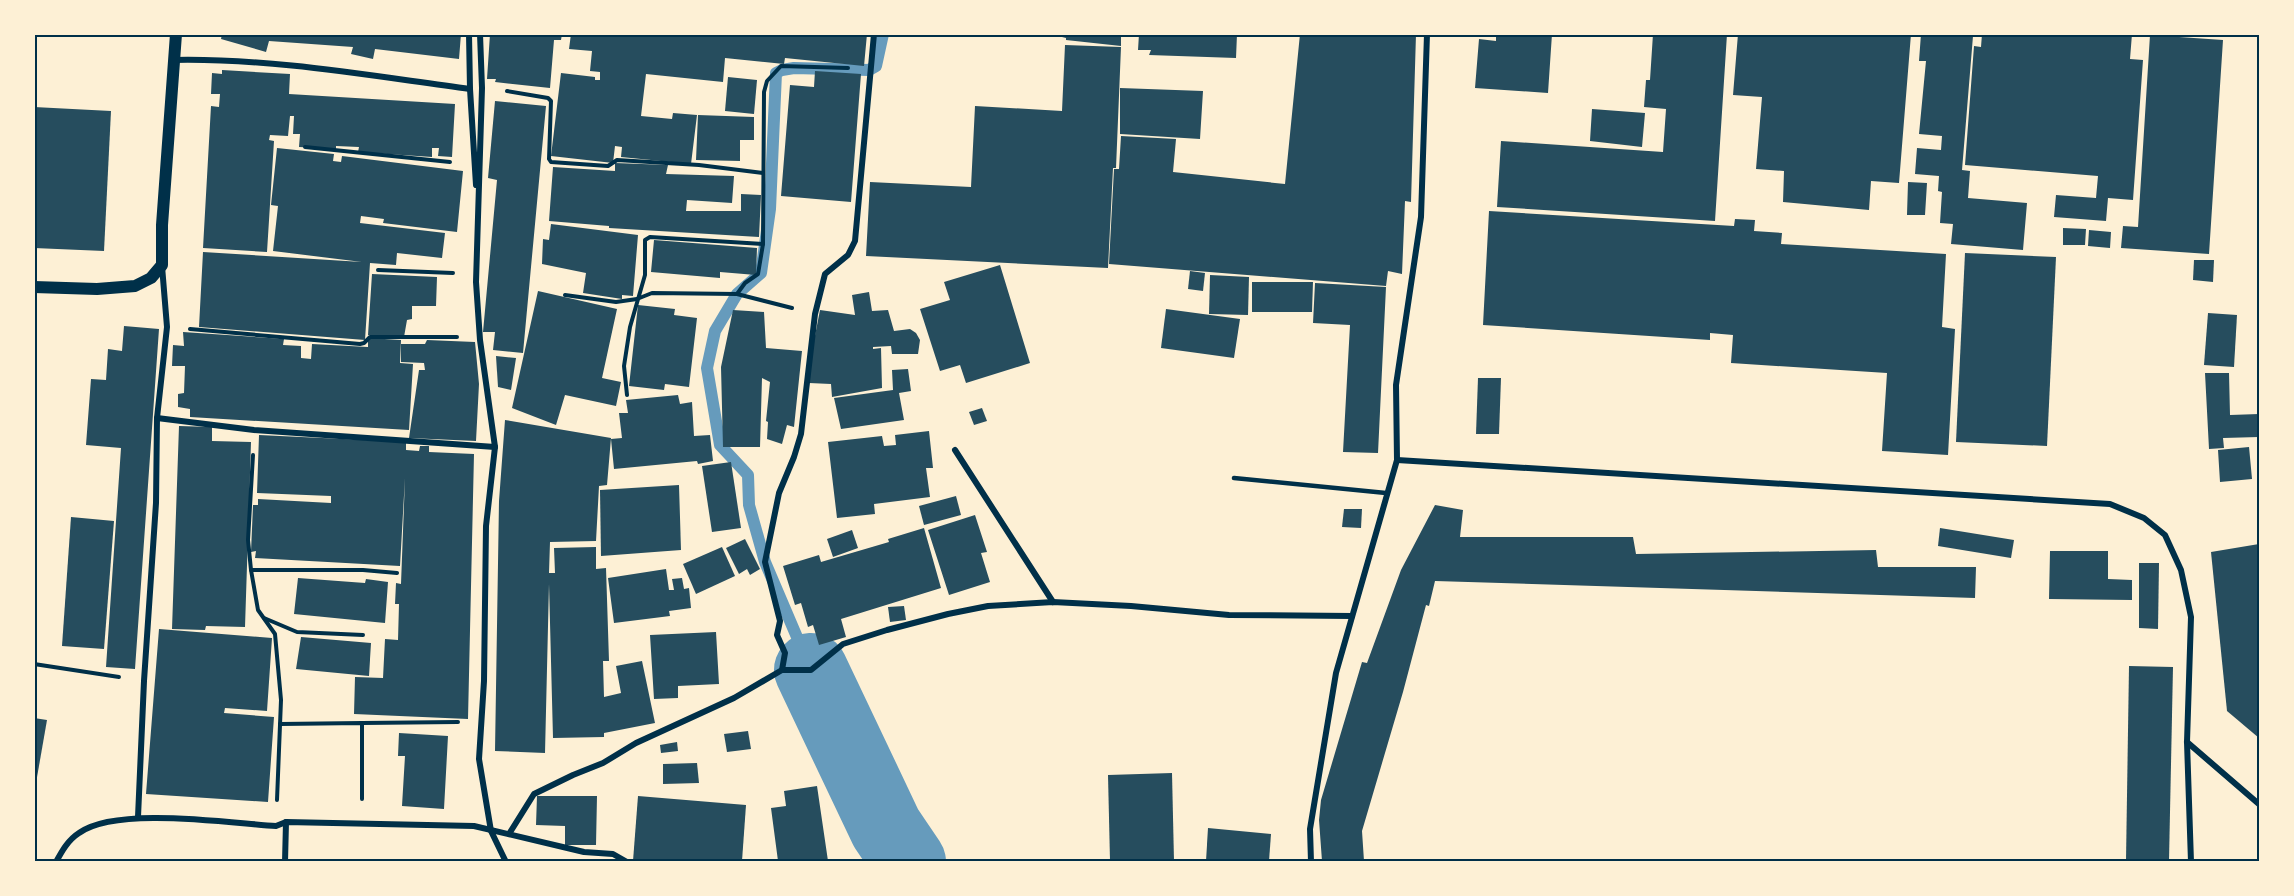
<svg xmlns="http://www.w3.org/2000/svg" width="2294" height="896" font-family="'Roboto Serif',serif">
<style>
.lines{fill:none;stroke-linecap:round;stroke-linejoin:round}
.stream{stroke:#669bbc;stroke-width:12}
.river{stroke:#669bbc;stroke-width:74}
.building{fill:#264d5e}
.path{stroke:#003049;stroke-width:4}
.service{stroke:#003049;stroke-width:4.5}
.minor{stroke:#003049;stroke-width:6}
.secondary{stroke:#003049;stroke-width:12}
.neatline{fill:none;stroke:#003049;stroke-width:2}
</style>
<rect width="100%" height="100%" fill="#fdf0d5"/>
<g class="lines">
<path class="stream" d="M811 670 765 562 749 505 748 475 720 445 707 368 715 331 737 294 761 273 770 209 776 73 782 70 794 68 869 70 876 66 883 34"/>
<path class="river" d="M811 670 886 828 909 862"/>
</g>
<g class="building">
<path d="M222 34H461L459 59 375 49 373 59 351 54 353 47 269 41 266 52 221 39Z"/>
<path d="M490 34H562L561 40H554L550 88 495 82 496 79H487Z"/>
<path d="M571 34H867L864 66 785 58 784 64 725 58 723 82 646 74 641 116 672 119 673 113 697 115 691 164 621 157 622 147 615 146 613 163 551 156 561 73 595 77V80H600V72L590 71 592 51 569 49Z"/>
<path d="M1050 34H1121V46L1066 40V38Z"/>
<path d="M1139 34H1237L1236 58 1149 55 1151 50H1138Z"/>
<path d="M1300 34H1416L1411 202 1405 201 1402 274 1388 271 1386 286 1109 264 1114 169H1119L1121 136 1176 139 1173 172 1285 184Z"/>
<path d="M1496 34H1552L1548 93 1475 88 1479 39 1496 41Z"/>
<path d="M1653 34H1727L1715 221 1497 207 1501 141 1663 152 1666 109 1644 107 1646 80H1650Z"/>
<path d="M1738 34H1911L1899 183 1871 181 1869 210 1783 202 1784 171 1756 169 1762 97 1733 95Z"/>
<path d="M1921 34 1973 36 1962 170 1970 171 1968 198 2027 203 2023 250 1951 244 1953 224 1940 223 1942 192 1938 191 1939 176 1915 174 1917 148 1941 150 1942 136 1919 134 1926 61H1919Z"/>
<path d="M1982 34H2132L2130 59 2143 60 2133 200 2108 198 2106 221 2054 217 2056 195 2096 198 2098 176 1965 165 1974 46 1981 47Z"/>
<path d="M2150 35 2223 40 2209 254 2121 248 2123 226 2138 227Z"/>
<path d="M1065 45 1121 47 1116 168H1113L1108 268 866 256 870 182 971 187 975 106 1062 111Z"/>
<path d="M222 70 290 74 289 94 455 104 452 157 438 156 439 148H432V157L358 152 359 147 336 146V149L299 147 300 134H293L294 116H290L288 136 270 135 269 140 274 141 267 252 203 248 211 106 219 107 220 94H211L212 73 222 74Z"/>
<path d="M815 71 861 74 851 202 781 196 790 85 814 87Z"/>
<path d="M728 77 757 80 754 114 725 111Z"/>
<path d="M1120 88 1203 91 1200 139 1120 134Z"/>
<path d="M495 101 546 106 523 353 493 350 495 332H483L497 180 488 178Z"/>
<path d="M34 107 111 111 104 251 34 248Z"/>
<path d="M1592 109 1645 113 1642 147 1590 141Z"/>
<path d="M698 115 754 117V140H740V161L696 160Z"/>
<path d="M277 148 334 154 333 161 341 162 342 156 463 171 457 232 383 223 384 219 361 216 360 223 445 233 442 258 397 253 396 265 370 263 365 340 199 327 203 252 362 262 273 251 278 206 271 205Z"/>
<path d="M615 163 668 165 666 174 734 176 732 203 687 200 686 211H741V194L761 195 759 237 609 228V226L549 221 553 167 615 171Z"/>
<path d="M1908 182 1927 183 1925 215H1907Z"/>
<path d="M1489 211 1734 226 1735 219 1755 220 1754 231 1782 233 1781 244 1946 254 1942 327 1955 329 1948 455 1882 451 1887 373 1731 363 1733 335 1710 333V340L1483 325Z"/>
<path d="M551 224 638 235 633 296 622 295V299L583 293 586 273 542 264 543 239 549 240Z"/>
<path d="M2063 228 2086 229 2085 245H2063Z"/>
<path d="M2089 230 2111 232 2110 248 2088 246Z"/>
<path d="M654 240 757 248 756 275 720 272V278L651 272Z"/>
<path d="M1965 253 2056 257 2047 446 1956 442Z"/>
<path d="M2194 260H2214L2213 282 2193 280Z"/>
<path d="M1000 265 1030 363 966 383 960 365 940 371 920 309 950 300 944 282Z"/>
<path d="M1190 271 1205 273 1203 291 1188 289Z"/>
<path d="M372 274 437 277 436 306H412V319L407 320 404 337 368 335Z"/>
<path d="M1210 275 1249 277 1248 315 1209 314Z"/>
<path d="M1252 282H1313L1312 312H1252Z"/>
<path d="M1315 283 1386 287 1378 453 1343 452 1350 325 1313 323Z"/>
<path d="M538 291 617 309 602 378 621 382 616 406 565 395 556 425 512 408Z"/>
<path d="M869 292 872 311 888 310 894 331 910 329 916 333 920 340 918 354H892L891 346 873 347V349L881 348 882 388 832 397 831 384 809 383 813 346 820 310 855 315 852 295Z"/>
<path d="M638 305 675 309 674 315 697 318 689 387 665 384 664 390 629 386Z"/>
<path d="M1166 309 1240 319 1234 358 1161 348Z"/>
<path d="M733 310 764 312 766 348 802 351 794 427 787 425 782 444 767 439 768 422 766 421 770 382 762 378 760 447H723L721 367Z"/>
<path d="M2208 313 2237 315 2234 367 2204 365Z"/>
<path d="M124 326 159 329 135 669 106 667 121 448 86 445 91 379 106 380 108 349 122 351Z"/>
<path d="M183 332 284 339 283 345 301 346V358L311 359 312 344 368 347V338L401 340 400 363 413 364 409 430 190 417V409L178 407V394L184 393 185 366H172L173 345 184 346Z"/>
<path d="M427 340 475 342 479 384 476 441 409 438 419 370H425L424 363 401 362V344H425Z"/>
<path d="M496 356 516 358 511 390 498 387Z"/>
<path d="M908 369 911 391 899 393 904 420 841 429 834 398 893 390 892 370Z"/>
<path d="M2205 373H2229L2230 415 2259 414V437L2223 438 2224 448 2209 449Z"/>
<path d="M1478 378H1501L1499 434H1476Z"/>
<path d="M678 395 680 404 692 402 694 436 710 435 713 461 698 464 697 461 614 469 611 439 622 438 619 413H628L626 400Z"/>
<path d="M982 408 987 421 974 425 969 412Z"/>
<path d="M505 420 611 438 607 485 599 486 596 541 550 542 549 573H555L554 548 596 547V569L606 568 609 661H603L604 697 621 693 616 666 642 661 655 723 604 733V737L553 738 549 584 545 753 495 751 499 501Z"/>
<path d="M179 426 212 427V441L251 442 245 627 206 626 205 630 172 629Z"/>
<path d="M929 431 933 468H926L930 497 874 504 875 514 837 518 828 442 882 436 884 446 896 445 895 435Z"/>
<path d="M259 435 406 442V450L419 451 420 446H429V452L474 454 468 719 354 714 355 677 383 678 385 639 398 640 399 604H395L396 583 401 584 405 478 400 566 255 558 256 551 251 552 253 505H258V499L331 503V496L257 493Z"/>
<path d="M2249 447 2252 479 2220 482 2218 450Z"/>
<path d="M731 462 741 528 712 532 702 466Z"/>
<path d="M679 485 681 550 601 556 600 490Z"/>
<path d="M956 496 961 515 924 525 919 506Z"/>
<path d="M1435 505 1463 510 1460 537H1633L1636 554 1876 550 1878 567H1976L1975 598 1435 581 1429 606 1426 605 1403 692 1362 831 1364 861H1322L1319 820 1321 800 1362 662 1367 663 1401 570Z"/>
<path d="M1344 509H1362L1361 528 1342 527Z"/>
<path d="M975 515 987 552 981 553 990 582 949 595 928 530Z"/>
<path d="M71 517 114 521 104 649 62 646Z"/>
<path d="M924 528 941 588 841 619 846 637 819 645 813 625 808 627 801 603 795 605 783 566 819 555 821 562 889 542 888 539Z"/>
<path d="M1940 528 2014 540 2011 558 1938 546Z"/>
<path d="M852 530 858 548 833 557 827 539Z"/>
<path d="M745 539 760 569 750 575 747 569 739 574 726 548Z"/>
<path d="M2259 544V738L2227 711 2211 552Z"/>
<path d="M722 547 735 576 696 594 683 564Z"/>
<path d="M2050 551H2108V579L2132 580V600L2049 599Z"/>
<path d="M2139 563H2159L2158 629 2139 628Z"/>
<path d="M666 569 669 590H674L672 579 682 578 684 589 689 588 691 608 669 611 670 616 614 623 608 578Z"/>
<path d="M298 578 365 583 366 579 388 582 385 623 294 614Z"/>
<path d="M904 606 906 620 890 622 888 607Z"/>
<path d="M159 629 272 638 267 711 225 708 224 713 274 717 268 802 146 794Z"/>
<path d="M716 632 719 684 678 686V698L654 699 650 635Z"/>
<path d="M301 637 371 643 369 676 296 669Z"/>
<path d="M2129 666 2173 667 2169 861H2126Z"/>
<path d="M34 718 47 720 36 783H34Z"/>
<path d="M748 731 751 749 727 752 724 734Z"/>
<path d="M399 733 448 736 444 809 402 806 405 756H398Z"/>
<path d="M677 742 678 751 661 753 660 745Z"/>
<path d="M697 763 699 783 663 784V764Z"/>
<path d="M1172 773 1174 861H1110L1108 775Z"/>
<path d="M817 786 828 861H778L771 808 786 806 784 791Z"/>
<path d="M537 796H597L596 845H565V826L536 825Z"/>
<path d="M638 796 746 805 742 861H633Z"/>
<path d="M1208 828 1271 834 1269 861H1206Z"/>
</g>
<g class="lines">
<g class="path">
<path d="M507 91 548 98 551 101 549 159 551 162 608 166 617 160 699 165 763 173"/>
<path d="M305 147 450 162"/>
<path d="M378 270 453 273"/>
<path d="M737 294 745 283 758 274 763 244 764 92 767 81 781 66 848 68"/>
<path d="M565 295 616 302 637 299 652 293 737 294 792 308"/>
<path d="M190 329 360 344 364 343 370 337H457"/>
<path d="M627 395 624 366 630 327 645 275V240L650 237 763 244"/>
<path d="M253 455 248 540 251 570 258 610 275 634 281 700 277 800"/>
<path d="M251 570H363L397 573"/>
<path d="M264 618 297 632 363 635"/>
<path d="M34 664 119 677"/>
<path d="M362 723 458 722"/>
<path d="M280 724 362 723V799"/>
</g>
<path class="service" d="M1234 478 1386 493"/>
<g class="minor">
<path d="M469 34 470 89 476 185"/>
<path d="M480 34 482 88 476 282 480 340 495 447 486 526 484 681 479 759 491 831 506 862"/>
<path d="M173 60C272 58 371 76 470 89"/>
<path d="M157 418 254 430 495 447"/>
<path d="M955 450 1053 602"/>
<path d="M1397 460 2110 504 2144 518 2165 535 2181 570 2191 617 2187 742 2191 862"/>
<path d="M782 670 785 653 777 635 780 621 765 562 779 493 794 457 801 434 815 314 825 274 848 255 855 241 874 34"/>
<path d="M2187 742 2260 805"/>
<path d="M138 817 144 681 156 503 157 418 167 327 162 266"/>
<path d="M509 834 534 794 573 775 603 763 636 743 734 698 782 670H811L843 644 887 630 948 614 988 606 1053 602 1131 606 1229 615 1352 616"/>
<path d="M56 862C62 851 68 840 79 833 116 806 229 823 276 826L286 822 474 826 584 852 613 854 627 862"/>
<path d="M285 862 286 822"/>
<path d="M1311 862 1310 829 1336 673 1397 460 1396 385 1421 217 1427 34"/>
</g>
<path class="secondary" d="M34 287 97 289 135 286 151 278 162 265V225L176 34"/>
</g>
<rect width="2294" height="896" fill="none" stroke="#fdf0d5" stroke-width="72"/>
<rect x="36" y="36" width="2222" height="824" class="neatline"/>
</svg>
